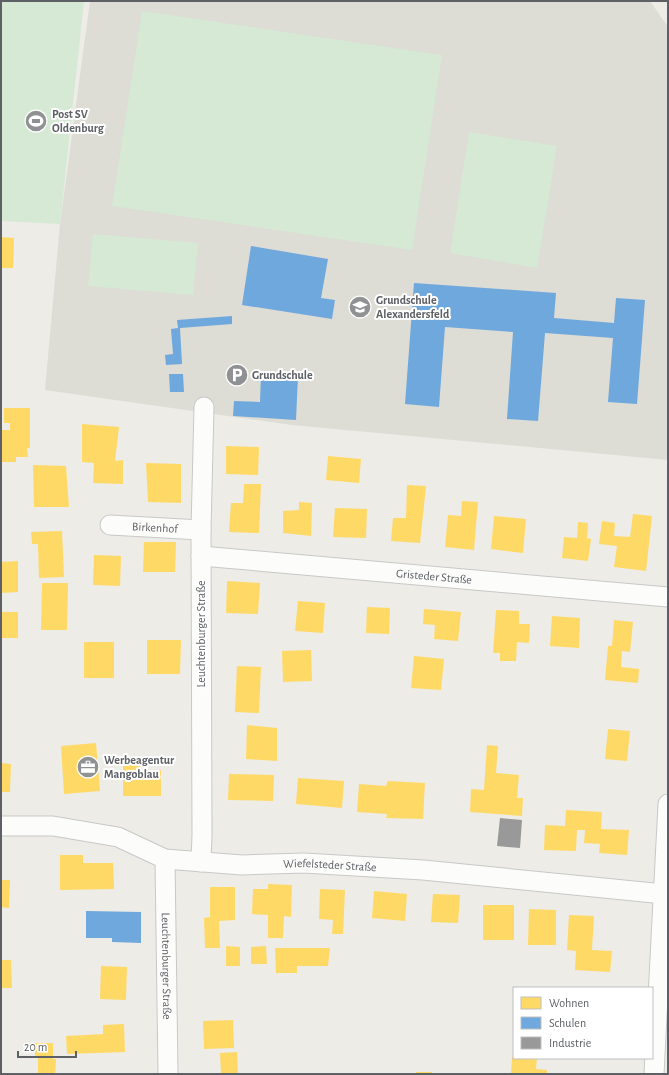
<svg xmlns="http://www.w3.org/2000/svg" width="669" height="1075" font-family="'Alegreya Sans',sans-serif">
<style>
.education{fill:#dddcd5}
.green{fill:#d5e9d5}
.homes{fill:#ffd966}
.schools{fill:#6fa8dc}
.industry{fill:#999}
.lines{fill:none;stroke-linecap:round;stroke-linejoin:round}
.street-casing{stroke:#c8c8c8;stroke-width:21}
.street{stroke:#fcfcfb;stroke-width:19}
.labels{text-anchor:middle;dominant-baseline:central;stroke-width:4;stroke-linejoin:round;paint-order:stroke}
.poi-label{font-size:12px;font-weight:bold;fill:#5d6065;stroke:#fff;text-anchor:start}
.street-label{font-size:12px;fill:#5d6065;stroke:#fff}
</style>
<rect width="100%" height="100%" fill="#edece7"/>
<path class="education" d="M90 1H650L668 27V460L292 425 45 390 60 224Z"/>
<g class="green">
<path d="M1 1H84L60 224 1 221Z"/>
<path d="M142 11 442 55 412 250 112 206Z"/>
<path d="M469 132 557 146 537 268 450 253Z"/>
<path d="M93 234 198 243 193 295 88 286Z"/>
</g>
<g class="homes">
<path d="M1 237 14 238 13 268H1Z"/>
<path d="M4 408H30V448H27L28 457H16V462H1V430H10V423H4Z"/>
<path d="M82 424 119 427 115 461 123 460V484L93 483 94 463 82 462Z"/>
<path d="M226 446 259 447 258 475 226 474Z"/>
<path d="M328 456 361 459 359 483 326 480Z"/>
<path d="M146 463 181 464V503L148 502Z"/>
<path d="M33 465 66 466 69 507H34Z"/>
<path d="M244 484H261L259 533 229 532 231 503H243Z"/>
<path d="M407 485 426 486 420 543 391 541 393 518H406Z"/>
<path d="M462 501 478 502 474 550 445 547 448 515 461 516Z"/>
<path d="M299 502 312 503 311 536 283 533V511L299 510Z"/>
<path d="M335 508 367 509 366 538 333 537Z"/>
<path d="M633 514 652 516 646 571 614 567 617 546 599 544 602 521 615 523 614 536 630 537Z"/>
<path d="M494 516 526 519 523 553 491 549Z"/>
<path d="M578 522 588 523 587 538 591 539 588 561 562 558 564 537 577 538Z"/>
<path d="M62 531 64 577 39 578 38 544H32L31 532Z"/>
<path d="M144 542H176L175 572H143Z"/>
<path d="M94 555 121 556 120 586 93 585Z"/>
<path d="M18 561V592L1 593V562Z"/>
<path d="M227 581 260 583 258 614 226 613Z"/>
<path d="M42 583H68L67 630H41Z"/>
<path d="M298 601 325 603 323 633 295 631Z"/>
<path d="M367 607 390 608 389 634 366 633Z"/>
<path d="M424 609 461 612 458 641 434 639 435 625 423 624Z"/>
<path d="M496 610 519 611V624H530L529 643 517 642 516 661H500V653H493Z"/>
<rect x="1" y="612" width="17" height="26"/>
<path d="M552 616 580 618 579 648 550 646Z"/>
<path d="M614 620 633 622 630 652 622 651 621 667 639 669 638 683 605 680 608 646H612Z"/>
<path d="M147 640H181L180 674H147Z"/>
<rect x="84" y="642" width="30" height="36"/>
<path d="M311 650 312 681 283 682 282 651Z"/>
<path d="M414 656 444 659 441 690 411 688Z"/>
<path d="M237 666 261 667 259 713 235 712Z"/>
<path d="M247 725 277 728V761L246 759Z"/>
<path d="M608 729 630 731 627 761 605 759Z"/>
<path d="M96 743 100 791 64 794 61 746Z"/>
<path d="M487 745 498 746 496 773 519 775 517 798H523L522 816 470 812 471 789 484 790Z"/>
<path d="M123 759H140V770H161V796H123Z"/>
<path d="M1 763 11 764 10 792H1Z"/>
<path d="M229 774 274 775 273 801 228 800Z"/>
<path d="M298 778 344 781 342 808 296 804Z"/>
<path d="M388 781 425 783 423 819 386 818 387 814 357 812 359 784 386 786Z"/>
<path d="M566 810 602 812 601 829 629 830 627 855 599 853 600 844 584 843 585 830H577L576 851 544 850 545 825 565 826Z"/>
<path d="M60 855H83V863H113L114 889 60 890Z"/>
<path d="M1 880H10L9 908 1 907Z"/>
<path d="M268 884 292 885 291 917 284 916 283 938H268V915L252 914 253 889H268Z"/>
<path d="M210 887H235V920L219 921 220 948H205L204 918 210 917Z"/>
<path d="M320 889 345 890 343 934H332L333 920 319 919Z"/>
<path d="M374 891 407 894 405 921 372 918Z"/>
<path d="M433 894 460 895 458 923 431 922Z"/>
<rect x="483" y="905" width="31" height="35"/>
<path d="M529 909 556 910V945H528Z"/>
<path d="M569 915 594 916 592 950 612 951 610 972 575 970 576 951 567 950Z"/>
<path d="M226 946 240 947V966H226Z"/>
<path d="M266 946 267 964H251V947Z"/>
<path d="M275 948H330L328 966H297V973H276Z"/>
<path d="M1 960H11L12 988H1Z"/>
<path d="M101 966 127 967 126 1000 100 999Z"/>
<path d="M233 1020 234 1048 204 1049 203 1021Z"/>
<path d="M124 1024 125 1052 67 1054 66 1036 103 1034V1025Z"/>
<path d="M35 1043H53V1059H56L55 1074H38V1058H35Z"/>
<path d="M237 1052 238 1074H221L220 1053Z"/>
<path d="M512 1057 537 1058 536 1069 547 1070V1074H511Z"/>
<rect x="416" y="1072" width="16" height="2"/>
</g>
<g class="schools">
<path d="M251 246 328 259 321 298 335 300 332 319 242 305Z"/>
<path d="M414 283 556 293 554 318 614 323 616 298 645 300 637 404 608 402 613 338 545 333 538 421 507 419 513 332 445 327 439 407 405 404Z"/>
<path d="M232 316V324L180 328 182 364 166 365 165 355 173 354 171 329 178 328 177 320Z"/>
<path d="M169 374H183L184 392H170Z"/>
<path d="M261 374 298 376 296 420 233 416 234 401 260 402Z"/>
<path d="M86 911 141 912V943L112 942V938H86Z"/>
</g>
<path class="industry" d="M500 818 522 820 520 848 497 846Z"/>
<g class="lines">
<g class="street-casing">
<g id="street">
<path id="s1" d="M110 525 201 530"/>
<path id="s2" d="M201 556 668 597"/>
<path id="s3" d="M1 826H53L118 837 165 859 242 865 304 863 423 870 664 894"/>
<path id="s4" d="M165 859 168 1074"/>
<path d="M201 862 202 835 201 530 204 407"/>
<path d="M654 1074 668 804"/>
</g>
</g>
<use href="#street" class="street"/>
</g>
<defs>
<g id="stadium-disc" transform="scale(1.15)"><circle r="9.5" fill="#8f9192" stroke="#fff"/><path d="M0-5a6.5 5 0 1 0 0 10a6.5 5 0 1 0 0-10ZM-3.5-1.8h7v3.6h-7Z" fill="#fff"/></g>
<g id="school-disc" transform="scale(1.15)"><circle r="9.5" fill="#8f9192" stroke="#fff"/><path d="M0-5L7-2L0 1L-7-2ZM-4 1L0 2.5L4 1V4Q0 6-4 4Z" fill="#fff"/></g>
<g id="parking-disc" transform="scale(1.15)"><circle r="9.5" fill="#8f9192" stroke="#fff"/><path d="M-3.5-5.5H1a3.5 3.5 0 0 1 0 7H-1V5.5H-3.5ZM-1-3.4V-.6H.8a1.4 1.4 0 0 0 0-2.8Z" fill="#fff"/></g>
<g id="office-disc" transform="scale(1.15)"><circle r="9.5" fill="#8f9192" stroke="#fff"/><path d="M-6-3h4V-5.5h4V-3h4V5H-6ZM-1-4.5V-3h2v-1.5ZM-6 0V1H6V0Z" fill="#fff"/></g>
</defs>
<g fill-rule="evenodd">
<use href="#stadium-disc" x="36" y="121"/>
<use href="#school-disc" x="360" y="307"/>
<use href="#parking-disc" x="237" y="375"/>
<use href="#office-disc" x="88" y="767"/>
</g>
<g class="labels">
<g class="poi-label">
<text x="52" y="114">Post SV<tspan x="52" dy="14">Oldenburg</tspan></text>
<text x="376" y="300">Grundschule<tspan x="376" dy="14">Alexandersfeld</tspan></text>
<text x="252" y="375">Grundschule</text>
<text x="104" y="760">Werbeagentur<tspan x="104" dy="14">Mangoblau</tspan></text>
</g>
<g class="street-label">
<text stroke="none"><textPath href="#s1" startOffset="45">Birkenhof</textPath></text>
<text stroke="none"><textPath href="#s2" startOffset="234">Gristeder Straße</textPath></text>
<text transform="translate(201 634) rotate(-90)">Leuchtenburger Straße</text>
<text stroke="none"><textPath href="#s3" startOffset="335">Wiefelsteder Straße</textPath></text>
<text stroke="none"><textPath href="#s4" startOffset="107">Leuchtenburger Straße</textPath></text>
</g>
</g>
<rect width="669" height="1075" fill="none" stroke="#5d6065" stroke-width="4"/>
<rect x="513" y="987" width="140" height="72" fill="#ffffff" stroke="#bebfc1"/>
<rect x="521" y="997" width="20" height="12" fill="#ffd966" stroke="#bebfc1"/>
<text x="549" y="1007" font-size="12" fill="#5d6065">Wohnen</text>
<rect x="521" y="1017" width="20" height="12" fill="#6fa8dc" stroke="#bebfc1"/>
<text x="549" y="1027" font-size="12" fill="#5d6065">Schulen</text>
<rect x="521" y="1037" width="20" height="12" fill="#999999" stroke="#bebfc1"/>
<text x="549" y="1047" font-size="12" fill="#5d6065">Industrie</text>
<path d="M18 1051v6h58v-6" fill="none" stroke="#5d6065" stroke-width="2"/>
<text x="24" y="1051" font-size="12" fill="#5d6065" stroke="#ffffff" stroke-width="3" paint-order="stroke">20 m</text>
</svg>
